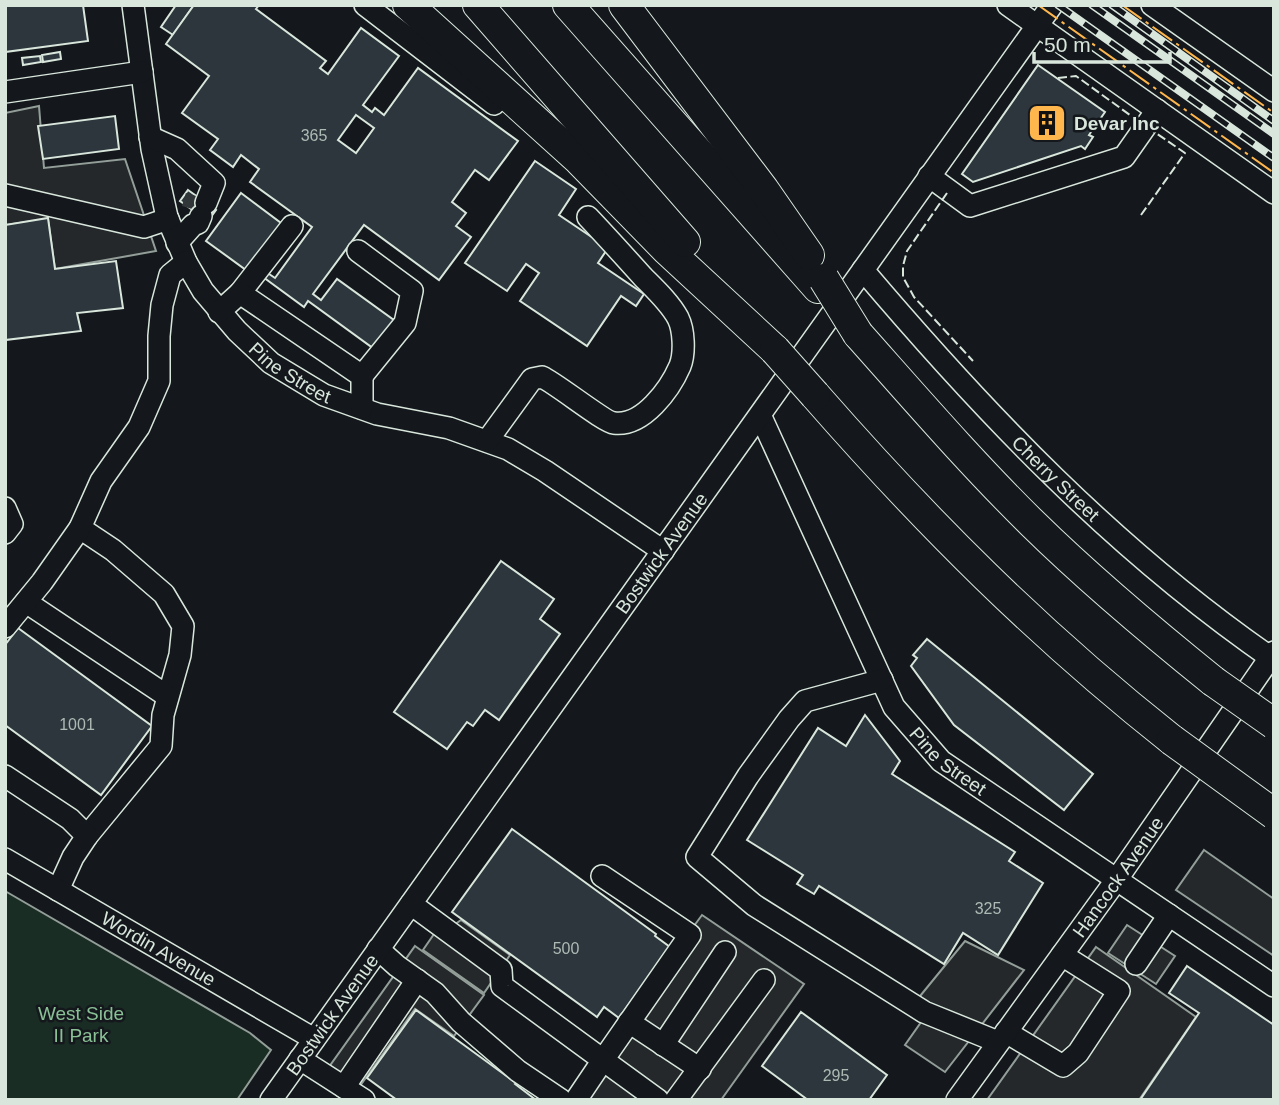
<svg xmlns="http://www.w3.org/2000/svg" width="1279" height="1105" font-family="Helvetica,sans-serif">
<style>
.green{fill:#1a2d24;stroke:#939e99;stroke-width:2}
.parking{fill:#24282b;stroke:#939e99;stroke-width:2}
.building{fill:#2c363c;stroke:#d8e6dc;stroke-width:2;fill-rule:evenodd}
.lines{fill:none;stroke-linecap:round;stroke-linejoin:round}
.minor-tunnel{stroke:#313739;stroke-width:21;stroke-dasharray:21 10;stroke-linecap:butt}
.minor-casing{stroke:#d8e6dc;stroke-width:24}
.highway-casing{stroke:#d8e6dc;stroke-width:32}
.minor{stroke:#14181c;stroke-width:21}
.highway{stroke:#14181c;stroke-width:30}
.rail-casing{stroke:#d8e6dc;stroke-width:8}
.rail{stroke:#14181c;stroke-width:5;stroke-dasharray:16;stroke-linecap:butt}
.highway-bridge-casing{stroke:#d8e6dc;stroke-width:32;stroke-linecap:butt}
.highway-bridge{stroke:#14181c;stroke-width:30}
.fence{stroke:#d8e6dc;stroke-width:2;stroke-dasharray:9 3.5;stroke-linecap:butt}
.power{stroke:#ffb74d;stroke-width:2;stroke-dasharray:24 5 3.5 5;stroke-linecap:butt}
.labels{text-anchor:middle;dominant-baseline:central;stroke-width:5;stroke-linejoin:round;paint-order:stroke}
.number-label{font-size:16px;fill:#adbab4}
.poi-label{font-size:19px;font-weight:bold;fill:#d8e6dc;stroke:#14181c;text-anchor:start}
.street-label{font-size:19px;fill:#d8e6dc;stroke:#14181c}
.park-label{font-size:19px;fill:#8ac095;stroke:#14181c}
</style>
<rect width="100%" height="100%" fill="#14181c"/>
<path class="green" d="M5 891 250 1033 271 1050 237 1100H5Z"/>
<g class="parking">
<path d="M39 106 44 168 125 159 156 251 55 269 48 219 5 225V113Z"/>
<path d="M1204 850 1274 899V956L1176 890Z"/>
<path d="M439 913 454 925 461 920 510 955 484 993 423 950 434 934 427 929Z"/>
<path d="M702 915 804 984 721 1100H586L617 1031Z"/>
<path d="M1127 925 1175 956 1156 984 1108 953Z"/>
<path d="M965 941 1024 970 945 1072 905 1045 931 1008 916 1001Z"/>
<path d="M415 946 484 995 454 1036 415 1009 350 1100 319 1081Z"/>
<path d="M1096 947 1196 1017 1139 1100H987Z"/>
</g>
<g class="building">
<path d="M5 5H83L88 41 5 52Z"/>
<path d="M176 5H194L173 35 161 27Z"/>
<path d="M194 5H259L256 9 326 61 320 68 328 74 361 28 399 56 363 105 372 112 375 108 384 115 418 68 518 141 489 180 475 170 452 202 466 213 456 226 471 237 439 280 364 225 313 294 321 300 337 279 398 323 377 351 308 301 304 307 263 277 266 272 275 278 312 227 250 182 259 169 241 155 233 167 210 150 218 139 182 113 209 76 166 44ZM356 115 374 128 356 153 338 140Z"/>
<path d="M60 52 61 59 43 62 42 55Z"/>
<path d="M40 56 41 62 23 65 22 58Z"/>
<path d="M1038 65 1105 112 1089 135 1093 137 1085 149 1081 146 973 182 962 174Z"/>
<path d="M115 116 119 149 43 159 38 126Z"/>
<path d="M535 161 576 189 559 215 608 248 598 263 644 294 636 306 621 296 587 346 520 301 539 273 526 264 507 291 465 263Z"/>
<path d="M188 190 216 210 208 221 180 201Z"/>
<path d="M241 193 281 223 246 270 206 241Z"/>
<path d="M48 218 55 269 116 261 123 308 77 313 81 331 5 340V225Z"/>
<path d="M501 561 554 599 540 619 560 634 499 720 485 710 473 726 467 722 447 749 394 712Z"/>
<path d="M18 628 152 726 101 795 5 725V645Z"/>
<path d="M927 639 1093 774 1064 810 954 725 911 666 917 658 913 655Z"/>
<path d="M865 715 900 761 892 774 1015 852 1009 861 1043 883 998 955 963 933 944 964 819 886 814 894 797 884 803 875 747 840 818 728 846 746Z"/>
<path d="M512 829 656 934 655 936 670 947 619 1018 604 1007 597 1017 452 912Z"/>
<path d="M1187 966 1274 1025V1100H1140L1199 1013 1169 993Z"/>
<path d="M416 1010 516 1083 515 1084 536 1100H397L367 1078Z"/>
<path d="M801 1012 887 1075 869 1100H808L762 1066Z"/>
</g>
<g class="lines">
<path class="minor-tunnel" d="M192 209 196 196"/>
<g class="minor-casing">
<g id="minor">
<path id="s1" d="M133 5 152 149 167 217 186 262 203 291 237 331 271 363 324 395 377 414 449 428 508 449 545 471 663 551"/>
<path d="M365 5 494 104"/>
<path d="M1008 5 1274 193"/>
<path d="M1152 5 1274 91"/>
<path d="M5 92 142 72"/>
<path d="M150 137 177 149 214 183 206 203"/>
<path d="M929 176 970 206 1124 157 1157 110"/>
<path d="M5 195 144 227 168 219"/>
<path d="M177 243 193 225 198 223 201 216"/>
<path d="M358 251 412 291 405 323 362 376"/>
<path id="s2" d="M863 270C986 415 1116 551 1274 660"/>
<path d="M240 293 292 226"/>
<path d="M219 312 240 293 362 376V408"/>
<path id="s3" d="M761 417 894 707 941 761 1274 986"/>
<path d="M487 441 532 379 542 377C557 384 604 422 614 423 643 427 670 389 680 366 685 353 684 330 678 318 670 303 655 289 643 277 625 257 607 237 588 217"/>
<path d="M5 508 12 524 5 533"/>
<path d="M80 528 113 550 164 594 183 626 180 655 163 715 161 746 87 836"/>
<path d="M26 602 167 696"/>
<path d="M5 627 42 582 80 528 101 481 139 427 159 381V336L162 305 170 275 186 262"/>
<path d="M882 680 805 701 789 719 748 776 697 857 754 905 924 1012 998 1042"/>
<path d="M5 776 70 819 87 836 73 857 58 890"/>
<path id="s4" d="M5 859 314 1039"/>
<path d="M602 876 690 935 603 1060 658 1100"/>
<path d="M411 904 501 970 502 986 603 1060 576 1100"/>
<path d="M378 949 397 966 435 993 461 1022 518 1071 561 1100"/>
<path d="M1136 964 1169 915"/>
<path d="M629 1022 700 1069"/>
<path d="M1006 1032 1063 1066 1078 1053 1119 991 1062 955"/>
<path d="M663 1045 725 952"/>
<path d="M300 1059 364 1100"/>
<path d="M344 1087 417 980"/>
<path id="s5" d="M271 1100 1052 5"/>
<path d="M676 1100 764 980"/>
<path id="s6" d="M957 1100 1117 879 1274 652"/>
</g>
</g>
<g class="highway-casing">
<g id="highway">
<path d="M408 5 579 160 667 250 775 350"/>
<path d="M478 5 685 242"/>
<path d="M568 5 818 288"/>
<path d="M624 5 764 190 809 255"/>
<path d="M858 334C915 398 971 463 1032 523 1089 579 1151 631 1213 681"/>
<path d="M815 395C927 523 1038 634 1172 740"/>
</g>
</g>
<use href="#minor" class="minor"/>
<use href="#highway" class="highway"/>
<g class="rail-casing">
<g id="rail">
<path d="M1058 5 1274 158"/>
<path d="M1092 5 1274 134"/>
<path d="M1112 5 1274 121"/>
</g>
</g>
<use href="#rail" class="rail"/>
<g class="highway-bridge-casing">
<g id="highway-bridge">
<path d="M824 279 858 334"/>
<path d="M775 350 815 395"/>
<path d="M1213 681 1274 724"/>
<path d="M1172 740 1274 814"/>
</g>
</g>
<use href="#highway-bridge" class="highway-bridge"/>
<g class="fence">
<path d="M1058 78 1076 76 1141 123"/>
<path d="M947 193 907 251 903 266V277L914 297 973 361"/>
<path d="M1141 215 1185 153 1150 129"/>
</g>
<g class="power">
<path d="M1038 5 1274 173"/>
<path d="M1122 5 1274 113"/>
</g>
</g>
<defs>
<g id="building-square" transform="scale(2.0125)"><rect x="-9" y="-9" width="18" height="18" rx="4" fill="#ffb74d" stroke="#14181c"/><path d="M-4-6H4V6H1V3H-1V6H-4ZM-2.5-4.3h1.7v1.8h-1.7ZM.8-4.3h1.7v1.8H.8ZM-2.5-1h1.7V.8h-1.7ZM.8-1h1.7V.8H.8Z" fill="#111"/></g>
</defs>
<g fill-rule="evenodd">
<use href="#building-square" x="1047" y="123"/>
</g>
<g class="labels">
<g class="number-label">
<text x="314" y="135">365</text>
<text x="77" y="724">1001</text>
<text x="988" y="908">325</text>
<text x="566" y="948">500</text>
<text x="836" y="1075">295</text>
</g>
<g class="poi-label">
<text x="1074" y="123">Devar Inc</text>
</g>
<g class="street-label">
<text stroke="none"><textPath href="#s1" startOffset="418">Pine Street</textPath></text>
<text stroke="none"><textPath href="#s2" startOffset="284">Cherry Street</textPath></text>
<text stroke="none"><textPath href="#s5" startOffset="672">Bostwick Avenue</textPath></text>
<text stroke="none"><textPath href="#s3" startOffset="396">Pine Street</textPath></text>
<text stroke="none"><textPath href="#s6" startOffset="275">Hancock Avenue</textPath></text>
<text stroke="none"><textPath href="#s4" startOffset="178">Wordin Avenue</textPath></text>
<text stroke="none"><textPath href="#s5" startOffset="105">Bostwick Avenue</textPath></text>
</g>
<g class="park-label">
<text x="81" y="1013">West Side<tspan x="81" dy="22">II Park</tspan></text>
</g>
</g>
<rect width="1279" height="1105" fill="none" stroke="#d8e6dc" stroke-width="14"/>
<path d="M1034 52v10h136v-10" fill="none" stroke="#d8e6dc" stroke-width="3.5"/>
<text x="1044" y="52" font-size="21" fill="#d8e6dc" stroke="#14181c" stroke-width="5" paint-order="stroke">50 m</text>
</svg>
